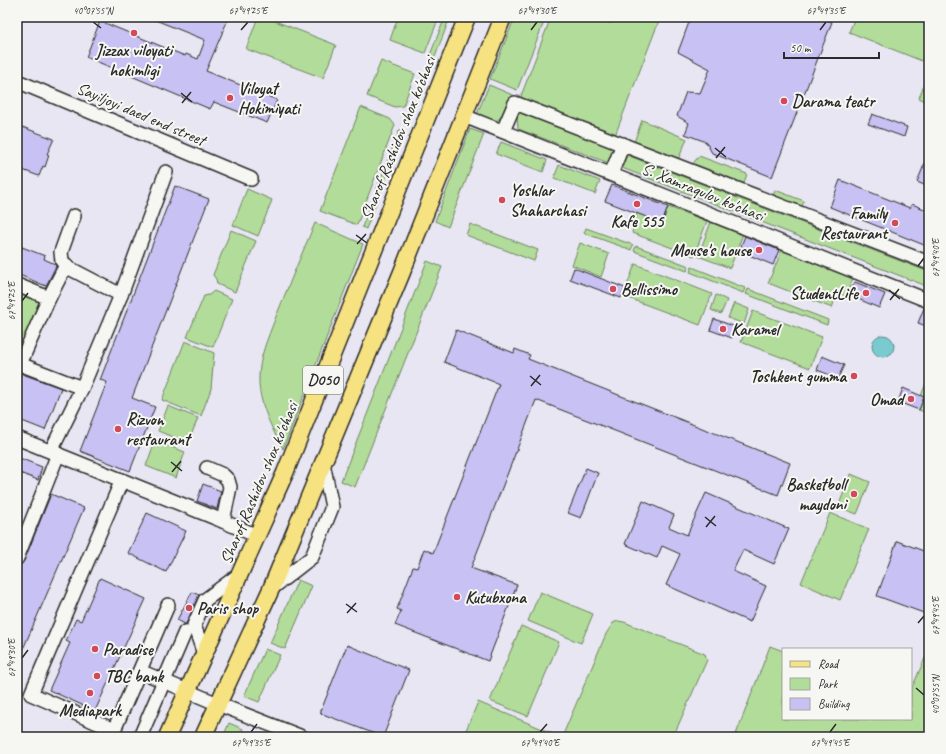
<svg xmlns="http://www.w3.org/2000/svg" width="946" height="754" font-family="Caveat,sans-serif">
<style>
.green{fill:#b2dc9a;stroke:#6e8462}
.water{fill:#7acbd0;stroke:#5a8b8e}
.building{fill:#c8c1f3;stroke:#2b2b2b}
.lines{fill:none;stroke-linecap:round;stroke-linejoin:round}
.minor-casing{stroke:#2b2b2b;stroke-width:16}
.major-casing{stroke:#2b2b2b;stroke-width:19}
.minor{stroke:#f6f6f2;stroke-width:13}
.major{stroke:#f7e281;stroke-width:16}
.ticks{fill:none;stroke:#2b2b2b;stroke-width:1.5}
.poi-dot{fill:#d1495b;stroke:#f6f6f2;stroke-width:1.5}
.labels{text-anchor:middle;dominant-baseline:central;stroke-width:4;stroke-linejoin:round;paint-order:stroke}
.shield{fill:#f6f6f2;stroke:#686867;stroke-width:1}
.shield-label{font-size:16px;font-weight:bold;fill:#2b2b2b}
.poi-label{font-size:17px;font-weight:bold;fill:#2b2b2b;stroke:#f6f6f2;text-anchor:start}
.street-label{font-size:17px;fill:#2b2b2b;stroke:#f6f6f2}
.neatline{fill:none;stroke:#2b2b2b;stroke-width:1.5}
.ticks-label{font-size:10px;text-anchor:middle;fill:#2b2b2b}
</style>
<rect width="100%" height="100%" fill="#e8e6f2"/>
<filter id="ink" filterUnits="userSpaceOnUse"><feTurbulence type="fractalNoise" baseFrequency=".025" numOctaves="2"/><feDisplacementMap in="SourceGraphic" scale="8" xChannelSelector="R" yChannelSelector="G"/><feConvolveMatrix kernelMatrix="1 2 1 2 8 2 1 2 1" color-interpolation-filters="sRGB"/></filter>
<g filter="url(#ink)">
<g class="green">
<path d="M258 17H265L336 45 323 78 246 49Z"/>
<path d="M398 17H439L425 53 390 40Z"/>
<path d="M445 17H450L435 57 430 55Z"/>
<path d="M515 17H546L517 90 490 79Z"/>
<path d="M551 17H602L604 21 609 23 615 21 617 17 660 18 614 138 524 102 521 96Z"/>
<path d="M855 17H929V44L922 61 849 32Z"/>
<path d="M381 61 415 74 403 106 395 107 367 96Z"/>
<path d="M929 72V103L919 98Z"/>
<path d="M489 85 515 96 508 113 494 122 477 114Z"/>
<path d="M361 107 390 119 395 125 357 225 320 211Z"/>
<path d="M521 107 616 147 609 163 518 129 517 116Z"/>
<path d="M642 120 687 139 677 162 633 145Z"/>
<path d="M401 129 404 132 366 229 362 227 399 131Z"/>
<path d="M470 129 484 134 448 227 435 221Z"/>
<path d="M501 142 547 160 543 172 496 154Z"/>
<path d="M627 155 929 272V287L622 168Z"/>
<path d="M699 156 747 174 743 186 690 167Z"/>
<path d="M559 165 600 181 595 194 554 178Z"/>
<path d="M247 189 272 200 258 236 233 225Z"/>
<path d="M775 190 804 201 801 209 772 199Z"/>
<path d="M668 207 707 221 694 256 632 233 637 213 662 223Z"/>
<path d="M711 222 743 234 730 268 698 256Z"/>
<path d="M315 223 363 244 283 449C272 429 258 402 259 378 259 357 268 338 275 319 288 287 301 255 315 223Z"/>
<path d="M470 224 538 250 534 261 466 235Z"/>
<path d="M586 228 633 245 631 250 584 233Z"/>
<path d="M231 230 256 241 235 292 217 284 216 279 213 275Z"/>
<path d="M580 243 609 254 601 277 572 265Z"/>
<path d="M636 246 689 266 687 271 634 251Z"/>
<path d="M782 250 853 278 846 296 837 293 832 308 768 283Z"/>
<path d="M427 261 442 267 355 487 341 481Z"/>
<path d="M635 264 712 294 700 325 623 296Z"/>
<path d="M692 267 745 288 743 293 690 272Z"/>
<path d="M748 289 828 320 827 325 746 294Z"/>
<path d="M214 291 232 299 213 347 187 337 204 296 209 295Z"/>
<path d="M17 293 40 302 17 361Z"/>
<path d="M716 295 727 300 721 314 711 310Z"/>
<path d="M734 303 749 309 744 324 728 318Z"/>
<path d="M753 311 822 337 810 368 741 342Z"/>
<path d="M185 341 214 353 211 389 201 416 162 400Z"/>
<path d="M928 378H929V414L919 410 924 397 921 396Z"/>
<path d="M168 406 198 418 188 443 158 431Z"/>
<path d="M155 441 185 452 176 478 146 466Z"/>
<path d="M851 474 870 482 857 514 838 507Z"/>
<path d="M830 513 869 529 840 600 801 583Z"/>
<path d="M298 580 312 586 285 649 270 643Z"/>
<path d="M540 592 593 614 581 643 528 621Z"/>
<path d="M618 621 624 622 705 654 707 660 673 737H562L606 634 613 623Z"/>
<path d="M521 626 559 642 528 716 490 701Z"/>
<path d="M770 646 783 651V719H911V690L925 658 929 660V737H735Z"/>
<path d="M265 649 280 655 259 702 244 696Z"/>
<path d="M478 702 552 733 550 737H463Z"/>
<path d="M229 723 243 729 239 737H223Z"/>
</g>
<circle class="water" cx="883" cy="346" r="11"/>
<g class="building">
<path d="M148 17H229L206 71 277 100 267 123 214 102 210 109 86 57 100 21 185 56 186 54 198 59 205 40Z"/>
<path d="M691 17H820L832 22 772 177 712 153 706 142 685 134 689 123 677 116 686 92 700 93 710 69 678 52Z"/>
<path d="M872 114 907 127 904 137 868 124Z"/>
<path d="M17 125 54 139 47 154 49 155 45 167 43 166 39 176 17 168Z"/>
<path d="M929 153V187L917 182Z"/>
<path d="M840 180 910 208 912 204 929 211V247L830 207Z"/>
<path d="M612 185 668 207 662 223 605 201Z"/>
<path d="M175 186 209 199 132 398 155 407 130 471 80 451 107 382 100 380Z"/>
<path d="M745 236 779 250 773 265 739 251Z"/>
<path d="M22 247 45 256 44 259 55 264 56 266 46 286 17 274V249L21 251Z"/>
<path d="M574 268 625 288 621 298 570 279Z"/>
<path d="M855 282 885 294 879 308 849 295Z"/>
<path d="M924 308 929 309V327L918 323Z"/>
<path d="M714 319 736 327 732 338 710 330Z"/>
<path d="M456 330 514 353 515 349 530 355 528 359 790 463 778 495 536 400 471 568 517 585 488 661 395 625 401 611 397 609 413 567 417 568 424 549 433 553 499 384 444 362Z"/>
<path d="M822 356 844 365 838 378 817 370Z"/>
<path d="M17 372 61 388 45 430 17 419Z"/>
<path d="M903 388 924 397 919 410 898 402Z"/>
<path d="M17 457 42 467 38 480 17 472Z"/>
<path d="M586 468 598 473 581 518 568 513Z"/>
<path d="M203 484 221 491 217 509 197 501Z"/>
<path d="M706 493 789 529 774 564 743 550 733 571 766 586 750 622 666 585 680 554 662 546 657 558 625 544 643 501 674 515 669 527 687 535Z"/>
<path d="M51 494 84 508 17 663V572L20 565 24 561Z"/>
<path d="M147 513 186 531 166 572 128 553Z"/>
<path d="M897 541 929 553V615L877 596Z"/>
<path d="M100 578 146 599 95 711 49 690 70 643 66 641 76 619 81 621Z"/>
<path d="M192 592 199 595 186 624H185L177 620Z"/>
<path d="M347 645 409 670 383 737 320 713Z"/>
</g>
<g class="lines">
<g class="minor-casing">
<g id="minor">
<path d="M17 81 251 179"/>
<path d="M464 116 929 301"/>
<path d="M503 131 515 103 929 263"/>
<path d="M611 174 623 144"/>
<path d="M74 216 61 252 62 261 69 268 121 295 82 388"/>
<path d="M17 285 49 298 20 364"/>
<path d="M121 295 166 172"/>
<path d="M49 298 66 265"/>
<path d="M17 363 82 388 51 451"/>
<path d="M17 438 218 519 257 536"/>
<path d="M207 468 223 475 228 480 230 487 223 521"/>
<path d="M17 558 58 454"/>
<path d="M271 589 312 557 332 507 323 463"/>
<path d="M204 654 194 625 205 600 240 574"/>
<path d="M140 671 218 704 302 737"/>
<path d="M114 730 168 605"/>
<path d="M111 737 114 730 31 694 122 480"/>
<path d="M140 737 185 632"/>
</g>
</g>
<g class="major-casing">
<g id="major">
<path d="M167 737 285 473 467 17"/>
<path d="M203 737 271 589 402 272 503 17"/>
</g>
</g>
<use href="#minor" class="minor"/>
<use href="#major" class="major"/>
</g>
</g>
<path class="ticks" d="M93 22 101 28M241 30 248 22M531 30 537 22M820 30 826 22M181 93 192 102M182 103 191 92M715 148 726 157M716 158 725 147M356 235 367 243M357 244 366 234M918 266 924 258M889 290 900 299M890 300 899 289M22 301 28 293M530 376 541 385M531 386 540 375M171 462 182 471M172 472 181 461M705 517 716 526M706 527 715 516M346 604 357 612M347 613 356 603M918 623 924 616M22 658 28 650M916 688 924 695M251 732 257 724M540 732 547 724M830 732 836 724"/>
<g class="poi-dot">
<circle cx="134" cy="33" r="4"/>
<circle cx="230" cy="98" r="4"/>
<circle cx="784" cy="101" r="4"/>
<circle cx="502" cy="200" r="4"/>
<circle cx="637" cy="204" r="4"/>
<circle cx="895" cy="223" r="4"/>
<circle cx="759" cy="250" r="4"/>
<circle cx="613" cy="289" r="4"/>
<circle cx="866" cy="293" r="4"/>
<circle cx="723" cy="329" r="4"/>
<circle cx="854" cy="376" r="4"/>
<circle cx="911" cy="399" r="4"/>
<circle cx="118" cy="429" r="4"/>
<circle cx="854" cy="494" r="4"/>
<circle cx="457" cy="597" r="4"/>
<circle cx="189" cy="608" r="4"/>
<circle cx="95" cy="649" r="4"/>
<circle cx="97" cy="676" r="4"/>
<circle cx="90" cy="693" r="4"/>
</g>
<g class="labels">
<rect class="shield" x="303" y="366" width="40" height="28" rx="3"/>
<g class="shield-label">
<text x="323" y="380">D050</text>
</g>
<g class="poi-label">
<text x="134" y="50" text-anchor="middle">Jizzax viloyati<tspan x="134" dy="20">hokimligi</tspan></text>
<text x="238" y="88">Viloyat<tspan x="238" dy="20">Hokimiyati</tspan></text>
<text x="792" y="101">Darama teatr</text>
<text x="510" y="190">Yoshlar<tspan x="510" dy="20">Shaharchasi</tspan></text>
<text x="887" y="213" text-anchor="end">Family<tspan x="887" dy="20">Restaurant</tspan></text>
<text x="637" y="221" text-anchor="middle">Kafe 555</text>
<text x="751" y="250" text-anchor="end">Mouse's house</text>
<text x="621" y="289">Bellissimo</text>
<text x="858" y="293" text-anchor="end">StudentLife</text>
<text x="731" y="329">Karamel</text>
<text x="846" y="376" text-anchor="end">Toshkent gumma</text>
<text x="903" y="399" text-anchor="end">Omad</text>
<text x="126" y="419">Rizvon<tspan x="126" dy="20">restaurant</tspan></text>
<text x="846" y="484" text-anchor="end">Basketboll<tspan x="846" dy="20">maydoni</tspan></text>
<text x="465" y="597">Kutubxona</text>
<text x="197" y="608">Paris shop</text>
<text x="103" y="649">Paradise</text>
<text x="105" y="676">TBC bank</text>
<text x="90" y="710" text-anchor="middle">Mediapark</text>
</g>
<g class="street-label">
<text transform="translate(141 114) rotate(23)">Sayiljoyi daed end street</text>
<text transform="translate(398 138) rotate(-68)">Sharof Rashidov shox ko'chasi</text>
<text transform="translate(703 192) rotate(22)">S. Xamraqulov ko'chasi</text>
<text transform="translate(259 483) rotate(-67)">Sharof Rashidov shox ko'chasi</text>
</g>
</g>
<rect width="946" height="754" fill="none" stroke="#f6f6f2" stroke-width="44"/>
<rect x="782" y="648" width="130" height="72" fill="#f6f6f2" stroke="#a5a5a2"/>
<rect x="790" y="661" width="20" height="6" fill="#f7e281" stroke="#a5a5a2"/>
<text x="818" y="668" font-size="12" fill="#2b2b2b">Road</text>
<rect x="790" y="678" width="20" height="12" fill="#b2dc9a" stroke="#a5a5a2"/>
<text x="818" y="688" font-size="12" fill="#2b2b2b">Park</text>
<rect x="790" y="698" width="20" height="12" fill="#c8c1f3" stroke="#a5a5a2"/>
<text x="818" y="708" font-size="12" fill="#2b2b2b">Building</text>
<path d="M784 52v6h95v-6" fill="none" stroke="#2b2b2b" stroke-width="2"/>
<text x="790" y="52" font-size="12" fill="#2b2b2b" stroke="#f6f6f2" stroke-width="3" paint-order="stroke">50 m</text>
<rect x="22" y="22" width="902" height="710" class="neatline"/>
<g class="ticks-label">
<text x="93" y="14">40°07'55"N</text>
<text x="248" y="14">67°49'25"E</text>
<text x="537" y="14">67°49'30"E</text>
<text x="826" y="14">67°49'35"E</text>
<text transform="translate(935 258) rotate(-90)" y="4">67°49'40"E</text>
<text transform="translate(11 301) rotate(-90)" y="4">67°49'25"E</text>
<text transform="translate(935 616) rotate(-90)" y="4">67°49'45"E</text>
<text transform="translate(11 658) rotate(-90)" y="4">67°49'30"E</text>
<text transform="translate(935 695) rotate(-90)" y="4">40°07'55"N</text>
<text x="251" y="746">67°49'35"E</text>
<text x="540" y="746">67°49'40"E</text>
<text x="830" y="746">67°49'45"E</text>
</g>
</svg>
